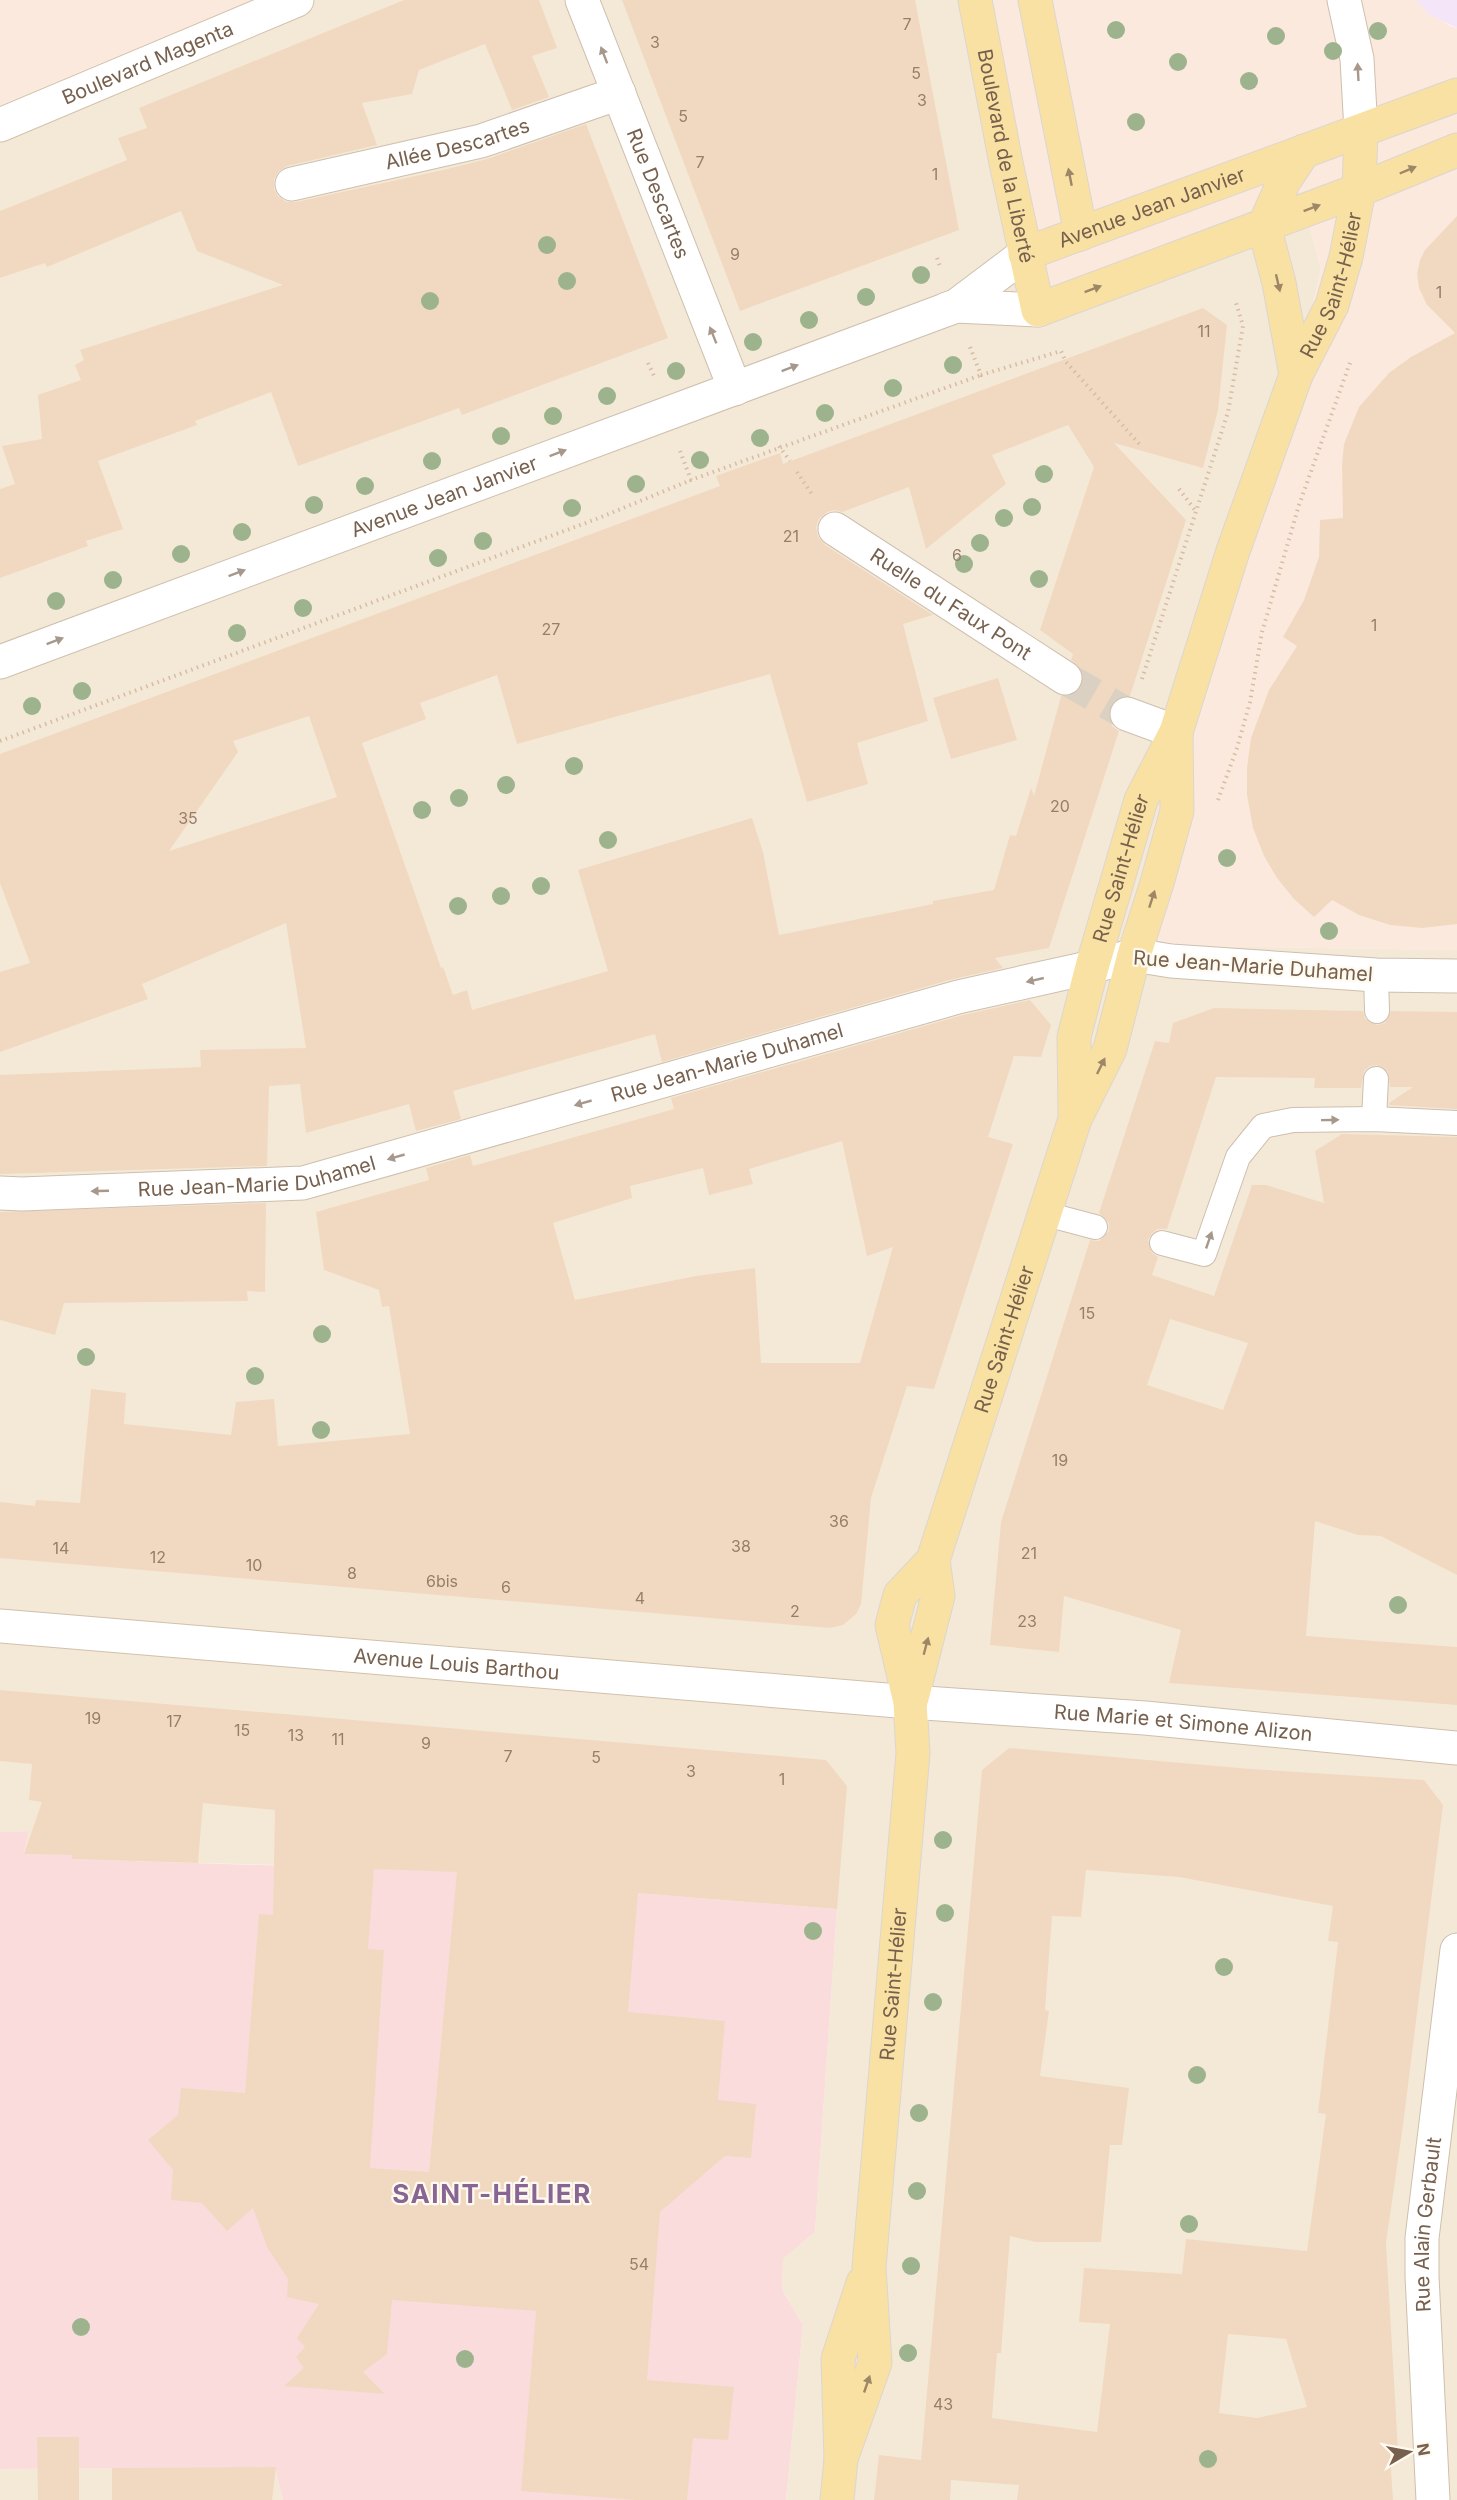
<svg xmlns="http://www.w3.org/2000/svg" width="1457" height="2500" font-family="Inter,sans-serif">
<style>
.residential{fill:#f4e9d7}
.commercial{fill:#fce9dd}
.education{fill:#f4e5f9}
.medical{fill:#fadcdd}
.building{fill:#f1d9c1;fill-rule:evenodd}
.lines{fill:none;stroke-linecap:round;stroke-linejoin:round}
.street-tunnel{stroke:#dbd1c2;stroke-width:33;stroke-dasharray:33 16;stroke-linecap:butt}
.lane-casing{stroke:#cebfaf;stroke-width:26}
.street-casing{stroke:#cebfaf;stroke-width:35}
.secondary-casing{stroke:#d1c0ac;stroke-width:35}
.primary-casing{stroke:#dcd6d1;stroke-width:35}
.path{stroke:#d7bca3;stroke-width:4;stroke-dasharray:1.5 4.5;stroke-linecap:butt}
.lane{stroke:#fff;stroke-width:24}
.street{stroke:#fff;stroke-width:33}
.secondary{stroke:#fff;stroke-width:33}
.primary{stroke:#f9e1a3;stroke-width:33}
.tree{fill:#9db38e}
.oneway{fill:#a7988b}
.oneway2{fill:#9e8767}
.labels{text-anchor:middle;dominant-baseline:central;stroke-width:4.5;stroke-linejoin:round;paint-order:stroke}
.number-label{font-size:16px;fill:#967e6a}
.street-label{font-size:20px;fill:#77604d;stroke:#fffaef}
.district-label{font-size:26px;font-weight:bold;letter-spacing:1.5px;fill:#886592;stroke:#fffaef}
</style>
<rect width="100%" height="100%" fill="#fcf7e9"/>
<g class="residential">
<path d="M254 0H992L1048 289 1300 191 1321 269 1282 443 1135 935 1183 946 1457 950V2500H786L803 2325 782 2290 783 2259 815 2232 837 1909 274 1865 71 1859 72 1856 24 1854 29 1831 0 1832V105Z"/>
<path d="M276 2467 283 2500H0V2469Z"/>
</g>
<g class="commercial">
<path d="M0 0H254L0 105Z"/>
<path d="M992 0H1416L1450 26 1457 28V950L1183 946 1135 935 1282 443 1321 269 1300 191 1048 290Z"/>
</g>
<path class="education" d="M1416 0H1457V28L1430 15Z"/>
<path class="medical" d="M29 1831 24 1854 72 1855 71 1859 571 1875 625 1892 837 1909 815 2232 783 2259 782 2290 803 2325 786 2500H283L275 2467 0 2469V1832Z"/>
<g class="building">
<path d="M404 0H539L557 48 532 56 549 97 512 110 485 44 419 70 412 94 362 103 377 145 287 166 279 171 274 179V189L278 196 286 202H296L443 170 487 159 586 124 668 338 462 415 459 408 298 466 271 392 195 421 197 425 98 461 123 529 86 541 88 546 0 578V489L15 484 2 446 42 439 38 395 81 380 75 365 84 360 80 350 283 285 197 251 181 211 47 267 45 263 0 278V211L127 160 118 138 147 128 139 108Z"/>
<path d="M622 0H915L959 230 740 311Z"/>
<path d="M1457 216V924L1422 928 1390 925 1359 915 1332 900 1314 917 1294 899 1277 878 1264 856 1253 828 1247 795V768L1251 738 1269 690 1297 646 1283 637 1304 600 1319 557 1320 520 1343 518 1342 465 1344 444 1359 407 1389 373 1411 357 1455 333 1427 305 1419 288 1417 274 1420 260 1425 250Z"/>
<path d="M1203 308 1227 325 1218 410 1203 468 1114 443 1186 520 1130 696H1123L1115 699 1109 708V718L1112 726 1119 731 1049 948 995 958 1003 968 953 979 662 1062 655 1034 453 1091 461 1119 416 1131 409 1104 306 1133 300 1084 269 1086 267 1166 0 1174V1075L201 1067 200 1050 306 1048 286 923 142 984 148 999 0 1052V972L30 963 0 883V754L720 486 716 476 780 453 783 464ZM1068 425 1094 467 1040 630 1073 654 1071 660 1081 669 1084 680 1080 689 1074 694 1061 696 1034 796 1031 788 1016 836 1010 835 994 890 933 901V904L779 935 763 852 752 818 578 870 608 971 472 1010 467 990 453 995 443 967 441 968 362 743 426 719 420 703 497 675 517 744 770 674 807 802 868 784 857 743 928 721 903 624 933 615 825 545 818 537 816 527 819 519 827 512 835 510 842 512 909 487 926 549 1006 484 992 455ZM309 716 337 797 169 851 238 752 233 741Z"/>
<path d="M998 678 1017 740 951 759 933 698Z"/>
<path d="M1030 1000 1051 1025 1041 1057 1014 1056 988 1137 1013 1144 934 1389 907 1386 871 1498 861 1604 856 1614 843 1625 830 1628 0 1558V1502L35 1506 36 1500 80 1503 91 1389 126 1393 124 1424 231 1435 236 1402 274 1399 278 1446 410 1434 389 1306 382 1307 379 1290 324 1270 316 1212 429 1180 426 1168 470 1155 473 1166 674 1109 671 1098 963 1015ZM842 1141 867 1256 893 1247 860 1363H761L755 1268 696 1276 575 1300 553 1223 632 1198 630 1186 703 1168 709 1195 753 1184 749 1169Z"/>
<path d="M1214 1008 1363 1011 1365 1019 1377 1025 1385 1023 1391 1011 1457 1012V1109L1389 1105V1103L1413 1087H1390L1388 1072 1377 1065 1370 1066 1364 1071 1361 1088H1314L1315 1078 1216 1077 1167 1229H1158L1152 1233 1148 1240 1152 1253 1158 1257 1152 1275 1214 1296 1252 1185H1266L1324 1203 1315 1151 1342 1134 1457 1137V1575L1381 1536 1358 1535 1315 1521 1306 1636 1457 1647V1705L1169 1683 1181 1630 1064 1596 1059 1652 990 1645 1001 1522 1090 1240 1099 1241 1109 1231V1223L1099 1213 1155 1041 1169 1043 1173 1023ZM1170 1319 1248 1343 1223 1410 1147 1385Z"/>
<path d="M266 1203 265 1292 247 1291 248 1301 64 1303 55 1335 0 1320V1212Z"/>
<path d="M0 1690 826 1760 847 1786 837 1909 638 1893 628 2012 725 2021 718 2100 756 2104 751 2158 725 2156 660 2212 647 2380 734 2387 728 2440 693 2438 687 2500H636L521 2491 536 2311 392 2300 387 2354 363 2372 385 2394 284 2386 304 2368 296 2357 305 2347 297 2338 319 2304 287 2297 288 2279 267 2247 253 2208 227 2231 202 2203 171 2200 173 2170 148 2140 178 2115 181 2088 245 2093 259 1914 273 1915 275 1810 203 1803 198 1863 71 1859 72 1855 24 1854 42 1802 29 1800 32 1764 0 1761ZM374 1869 457 1872 429 2172 370 2168 384 1950 368 1949Z"/>
<path d="M1009 1748 1251 1769 1424 1780 1443 1805 1403 2125 1386 2243 1398 2450 1390 2454 1393 2500H1017L1019 2485 951 2480 950 2500H874L879 2455 921 2460 982 1770ZM1086 1870 1179 1877 1333 1906 1328 1941 1338 1942 1318 2113 1326 2114 1307 2251 1186 2239 1182 2274 1084 2268 1079 2322 1110 2324 1097 2432 992 2418 997 2353H1001L1010 2236 1036 2242H1101L1110 2145H1122L1129 2088 1040 2076 1049 2011 1045 2010 1052 1916 1081 1917ZM1228 2334 1286 2339 1307 2407 1257 2418 1219 2413Z"/>
<path d="M37 2437H79V2500H38Z"/>
<path d="M276 2467 272 2500H112V2468Z"/>
</g>
<g class="lines">
<path class="street-tunnel" d="M1065 678 1127 714"/>
<g class="lane-casing">
<g id="lane">
<path d="M1376 975 1377 1011"/>
<path d="M1374 1119 1376 1079"/>
<path d="M1046 1214 1095 1227"/>
<path d="M1162 1243 1204 1254 1238 1157 1263 1126 1293 1120 1374 1119 1457 1123"/>
</g>
</g>
<g class="street-casing">
<g id="street">
<path id="s1" d="M582 0 735 389"/>
<path d="M1344 0 1357 59 1361 131"/>
<path id="s2" d="M292 184 481 141 619 93"/>
<path d="M947 309 956 306 1038 310"/>
<path id="s3" d="M835 529 1065 678"/>
<path id="s4" d="M0 662 956 306 1025 254"/>
<path d="M1127 714 1176 732"/>
<path id="s5" d="M0 1193 22 1194 303 1183 958 997 1092 967 1134 955 1171 961 1376 975 1457 976"/>
<path id="s6" d="M910 1702 1145 1718 1457 1748"/>
<path id="s7" d="M1433 2500 1422 2276V2238L1457 1950"/>
</g>
</g>
<g class="secondary-casing">
<g id="secondary">
<path id="s8" d="M0 125 297 0"/>
<path id="s9" d="M0 1626 910 1702"/>
</g>
</g>
<g class="primary-casing">
<g id="primary">
<path id="s10" d="M975 0 1006 163 1038 310 1359 190 1457 150"/>
<path d="M1035 0 1081 234"/>
<path id="s11" d="M1025 254 1457 95"/>
<path d="M1296 375 1279 283 1264 226 1284 181 1304 151"/>
<path id="s12" d="M1075 1114 1074 1037 1092 967 1141 800 1176 732 1233 551 1296 375 1332 305 1346 257 1359 190 1361 131"/>
<path d="M912 1698 938 1596 933 1560"/>
<path id="s13" d="M841 2459 875 2363 869 2267 913 1753 910 1702 892 1625 900 1595 933 1560 1075 1119 1110 1049 1134 955 1157 883 1177 811 1176 732"/>
<path d="M837 2500 841 2459 838 2359 863 2283"/>
</g>
</g>
<g class="path">
<path d="M937 258 941 269"/>
<path d="M970 347 981 375 1061 351 1066 362 1142 447"/>
<path d="M648 363 654 376"/>
<path d="M779 446 790 461"/>
<path d="M680 451 691 480 981 375"/>
<path d="M797 472 813 496"/>
<path d="M1179 489 1195 510"/>
<path d="M1142 679 1228 412 1243 326 1236 303"/>
<path d="M0 741 599 518 691 480"/>
<path d="M1218 800 1237 748 1250 702 1262 632 1299 505 1351 360"/>
</g>
<use href="#lane" class="lane"/>
<use href="#street" class="street"/>
<use href="#secondary" class="secondary"/>
<use href="#primary" class="primary"/>
</g>
<g class="tree">
<circle cx="1116" cy="30" r="9"/>
<circle cx="1378" cy="31" r="9"/>
<circle cx="1276" cy="36" r="9"/>
<circle cx="1333" cy="51" r="9"/>
<circle cx="1178" cy="62" r="9"/>
<circle cx="1249" cy="81" r="9"/>
<circle cx="1136" cy="122" r="9"/>
<circle cx="547" cy="245" r="9"/>
<circle cx="921" cy="275" r="9"/>
<circle cx="567" cy="281" r="9"/>
<circle cx="866" cy="297" r="9"/>
<circle cx="430" cy="301" r="9"/>
<circle cx="809" cy="320" r="9"/>
<circle cx="753" cy="342" r="9"/>
<circle cx="953" cy="365" r="9"/>
<circle cx="676" cy="371" r="9"/>
<circle cx="893" cy="388" r="9"/>
<circle cx="607" cy="396" r="9"/>
<circle cx="825" cy="413" r="9"/>
<circle cx="553" cy="416" r="9"/>
<circle cx="501" cy="436" r="9"/>
<circle cx="760" cy="438" r="9"/>
<circle cx="700" cy="460" r="9"/>
<circle cx="432" cy="461" r="9"/>
<circle cx="1044" cy="474" r="9"/>
<circle cx="636" cy="484" r="9"/>
<circle cx="365" cy="486" r="9"/>
<circle cx="314" cy="505" r="9"/>
<circle cx="1032" cy="507" r="9"/>
<circle cx="572" cy="508" r="9"/>
<circle cx="1004" cy="518" r="9"/>
<circle cx="242" cy="532" r="9"/>
<circle cx="483" cy="541" r="9"/>
<circle cx="980" cy="543" r="9"/>
<circle cx="181" cy="554" r="9"/>
<circle cx="438" cy="558" r="9"/>
<circle cx="964" cy="564" r="9"/>
<circle cx="1039" cy="579" r="9"/>
<circle cx="113" cy="580" r="9"/>
<circle cx="56" cy="601" r="9"/>
<circle cx="303" cy="608" r="9"/>
<circle cx="237" cy="633" r="9"/>
<circle cx="82" cy="691" r="9"/>
<circle cx="32" cy="706" r="9"/>
<circle cx="574" cy="766" r="9"/>
<circle cx="506" cy="785" r="9"/>
<circle cx="459" cy="798" r="9"/>
<circle cx="422" cy="810" r="9"/>
<circle cx="608" cy="840" r="9"/>
<circle cx="1227" cy="858" r="9"/>
<circle cx="541" cy="886" r="9"/>
<circle cx="501" cy="896" r="9"/>
<circle cx="458" cy="906" r="9"/>
<circle cx="1329" cy="931" r="9"/>
<circle cx="322" cy="1334" r="9"/>
<circle cx="86" cy="1357" r="9"/>
<circle cx="255" cy="1376" r="9"/>
<circle cx="321" cy="1430" r="9"/>
<circle cx="1398" cy="1605" r="9"/>
<circle cx="943" cy="1840" r="9"/>
<circle cx="945" cy="1913" r="9"/>
<circle cx="813" cy="1931" r="9"/>
<circle cx="1224" cy="1967" r="9"/>
<circle cx="933" cy="2002" r="9"/>
<circle cx="1197" cy="2075" r="9"/>
<circle cx="919" cy="2113" r="9"/>
<circle cx="917" cy="2191" r="9"/>
<circle cx="1189" cy="2224" r="9"/>
<circle cx="911" cy="2266" r="9"/>
<circle cx="81" cy="2327" r="9"/>
<circle cx="908" cy="2353" r="9"/>
<circle cx="465" cy="2359" r="9"/>
<circle cx="1208" cy="2459" r="9"/>
</g>
<defs><path id="oneway-solid" d="M-6-.8H1V-3.2L6.5 0L1 3.2V.8H-6Z" transform="scale(1.5)"/></defs>
<g class="oneway">
<use href="#oneway-solid" transform="translate(604 55) rotate(-111)"/>
<use href="#oneway-solid" transform="translate(1358 72) rotate(-93)"/>
<use href="#oneway-solid" transform="translate(713 335) rotate(-112)"/>
<use href="#oneway-solid" transform="translate(790 368) rotate(-21)"/>
<use href="#oneway-solid" transform="translate(558 453) rotate(-21)"/>
<use href="#oneway-solid" transform="translate(237 573) rotate(-21)"/>
<use href="#oneway-solid" transform="translate(55 641) rotate(-21)"/>
<use href="#oneway-solid" transform="translate(1035 980) rotate(167)"/>
<use href="#oneway-solid" transform="translate(583 1103) rotate(164)"/>
<use href="#oneway-solid" transform="translate(1330 1120) rotate(-1)"/>
<use href="#oneway-solid" transform="translate(396 1157) rotate(164)"/>
<use href="#oneway-solid" transform="translate(100 1191) rotate(178)"/>
<use href="#oneway-solid" transform="translate(1209 1240) rotate(-71)"/>
</g>
<g class="oneway2">
<use href="#oneway-solid" transform="translate(1408 170) rotate(-23)"/>
<use href="#oneway-solid" transform="translate(1070 177) rotate(-101)"/>
<use href="#oneway-solid" transform="translate(1312 208) rotate(-21)"/>
<use href="#oneway-solid" transform="translate(1278 283) rotate(77)"/>
<use href="#oneway-solid" transform="translate(1093 289) rotate(-21)"/>
<use href="#oneway-solid" transform="translate(1152 899) rotate(-72)"/>
<use href="#oneway-solid" transform="translate(1101 1066) rotate(-64)"/>
<use href="#oneway-solid" transform="translate(926 1646) rotate(-75)"/>
<use href="#oneway-solid" transform="translate(867 2384) rotate(-71)"/>
</g>
<g class="labels">
<g class="number-label">
<text x="907" y="24">7</text>
<text x="655" y="42">3</text>
<text x="916" y="73">5</text>
<text x="922" y="100">3</text>
<text x="683" y="116">5</text>
<text x="700" y="162">7</text>
<text x="935" y="174">1</text>
<text x="735" y="254">9</text>
<text x="1439" y="292">1</text>
<text x="1204" y="331">11</text>
<text x="791" y="536">21</text>
<text x="957" y="555">6</text>
<text x="1374" y="625">1</text>
<text x="551" y="629">27</text>
<text x="1060" y="806">20</text>
<text x="188" y="818">35</text>
<text x="1087" y="1313">15</text>
<text x="1060" y="1460">19</text>
<text x="839" y="1521">36</text>
<text x="741" y="1546">38</text>
<text x="61" y="1548">14</text>
<text x="1029" y="1553">21</text>
<text x="158" y="1557">12</text>
<text x="254" y="1565">10</text>
<text x="352" y="1573">8</text>
<text x="442" y="1581">6bis</text>
<text x="506" y="1587">6</text>
<text x="640" y="1598">4</text>
<text x="795" y="1611">2</text>
<text x="1027" y="1621">23</text>
<text x="93" y="1718">19</text>
<text x="174" y="1721">17</text>
<text x="242" y="1730">15</text>
<text x="296" y="1735">13</text>
<text x="338" y="1739">11</text>
<text x="426" y="1743">9</text>
<text x="508" y="1756">7</text>
<text x="596" y="1757">5</text>
<text x="691" y="1771">3</text>
<text x="782" y="1779">1</text>
<text x="639" y="2264">54</text>
<text x="943" y="2404">43</text>
</g>
<g class="street-label">
<text stroke="none"><textPath href="#s8" startOffset="160">Boulevard Magenta</textPath></text>
<text stroke="none"><textPath href="#s2" startOffset="170">Allée Descartes</textPath></text>
<text stroke="none"><textPath href="#s10" startOffset="159">Boulevard de la Liberté</textPath></text>
<text stroke="none"><textPath href="#s1" startOffset="208">Rue Descartes</textPath></text>
<text stroke="none"><textPath href="#s11" startOffset="135">Avenue Jean Janvier</textPath></text>
<text stroke="none"><textPath href="#s12" startOffset="874">Rue Saint-Hélier</textPath></text>
<text stroke="none"><textPath href="#s4" startOffset="474">Avenue Jean Janvier</textPath></text>
<text stroke="none"><textPath href="#s3" startOffset="138">Ruelle du Faux Pont</textPath></text>
<text stroke="none"><textPath href="#s12" startOffset="252">Rue Saint-Hélier</textPath></text>
<text transform="translate(1253 966) rotate(4)">Rue Jean-Marie Duhamel</text>
<text stroke="none"><textPath href="#s5" startOffset="744">Rue Jean-Marie Duhamel</textPath></text>
<text stroke="none"><textPath href="#s5" startOffset="258">Rue Jean-Marie Duhamel</textPath></text>
<text stroke="none"><textPath href="#s13" startOffset="1155">Rue Saint-Hélier</textPath></text>
<text stroke="none"><textPath href="#s9" startOffset="458">Avenue Louis Barthou</textPath></text>
<text stroke="none"><textPath href="#s6" startOffset="274">Rue Marie et Simone Alizon</textPath></text>
<text stroke="none"><textPath href="#s13" startOffset="482">Rue Saint-Hélier</textPath></text>
<text stroke="none"><textPath href="#s7" startOffset="276">Rue Alain Gerbault</textPath></text>
</g>
<g class="district-label">
<text x="492" y="2193">SAINT-HÉLIER</text>
</g>
</g>
<g transform="translate(1409 2452) rotate(80)" stroke="#fffaef" stroke-width="4.5" paint-order="stroke">
<path d="M0-4.5L10 22L0 15L-10 22Z" fill="#77604d"/>
<text y="-9" font-size="16" font-weight="bold" text-anchor="middle" fill="#77604d">N</text>
</g>
</svg>
